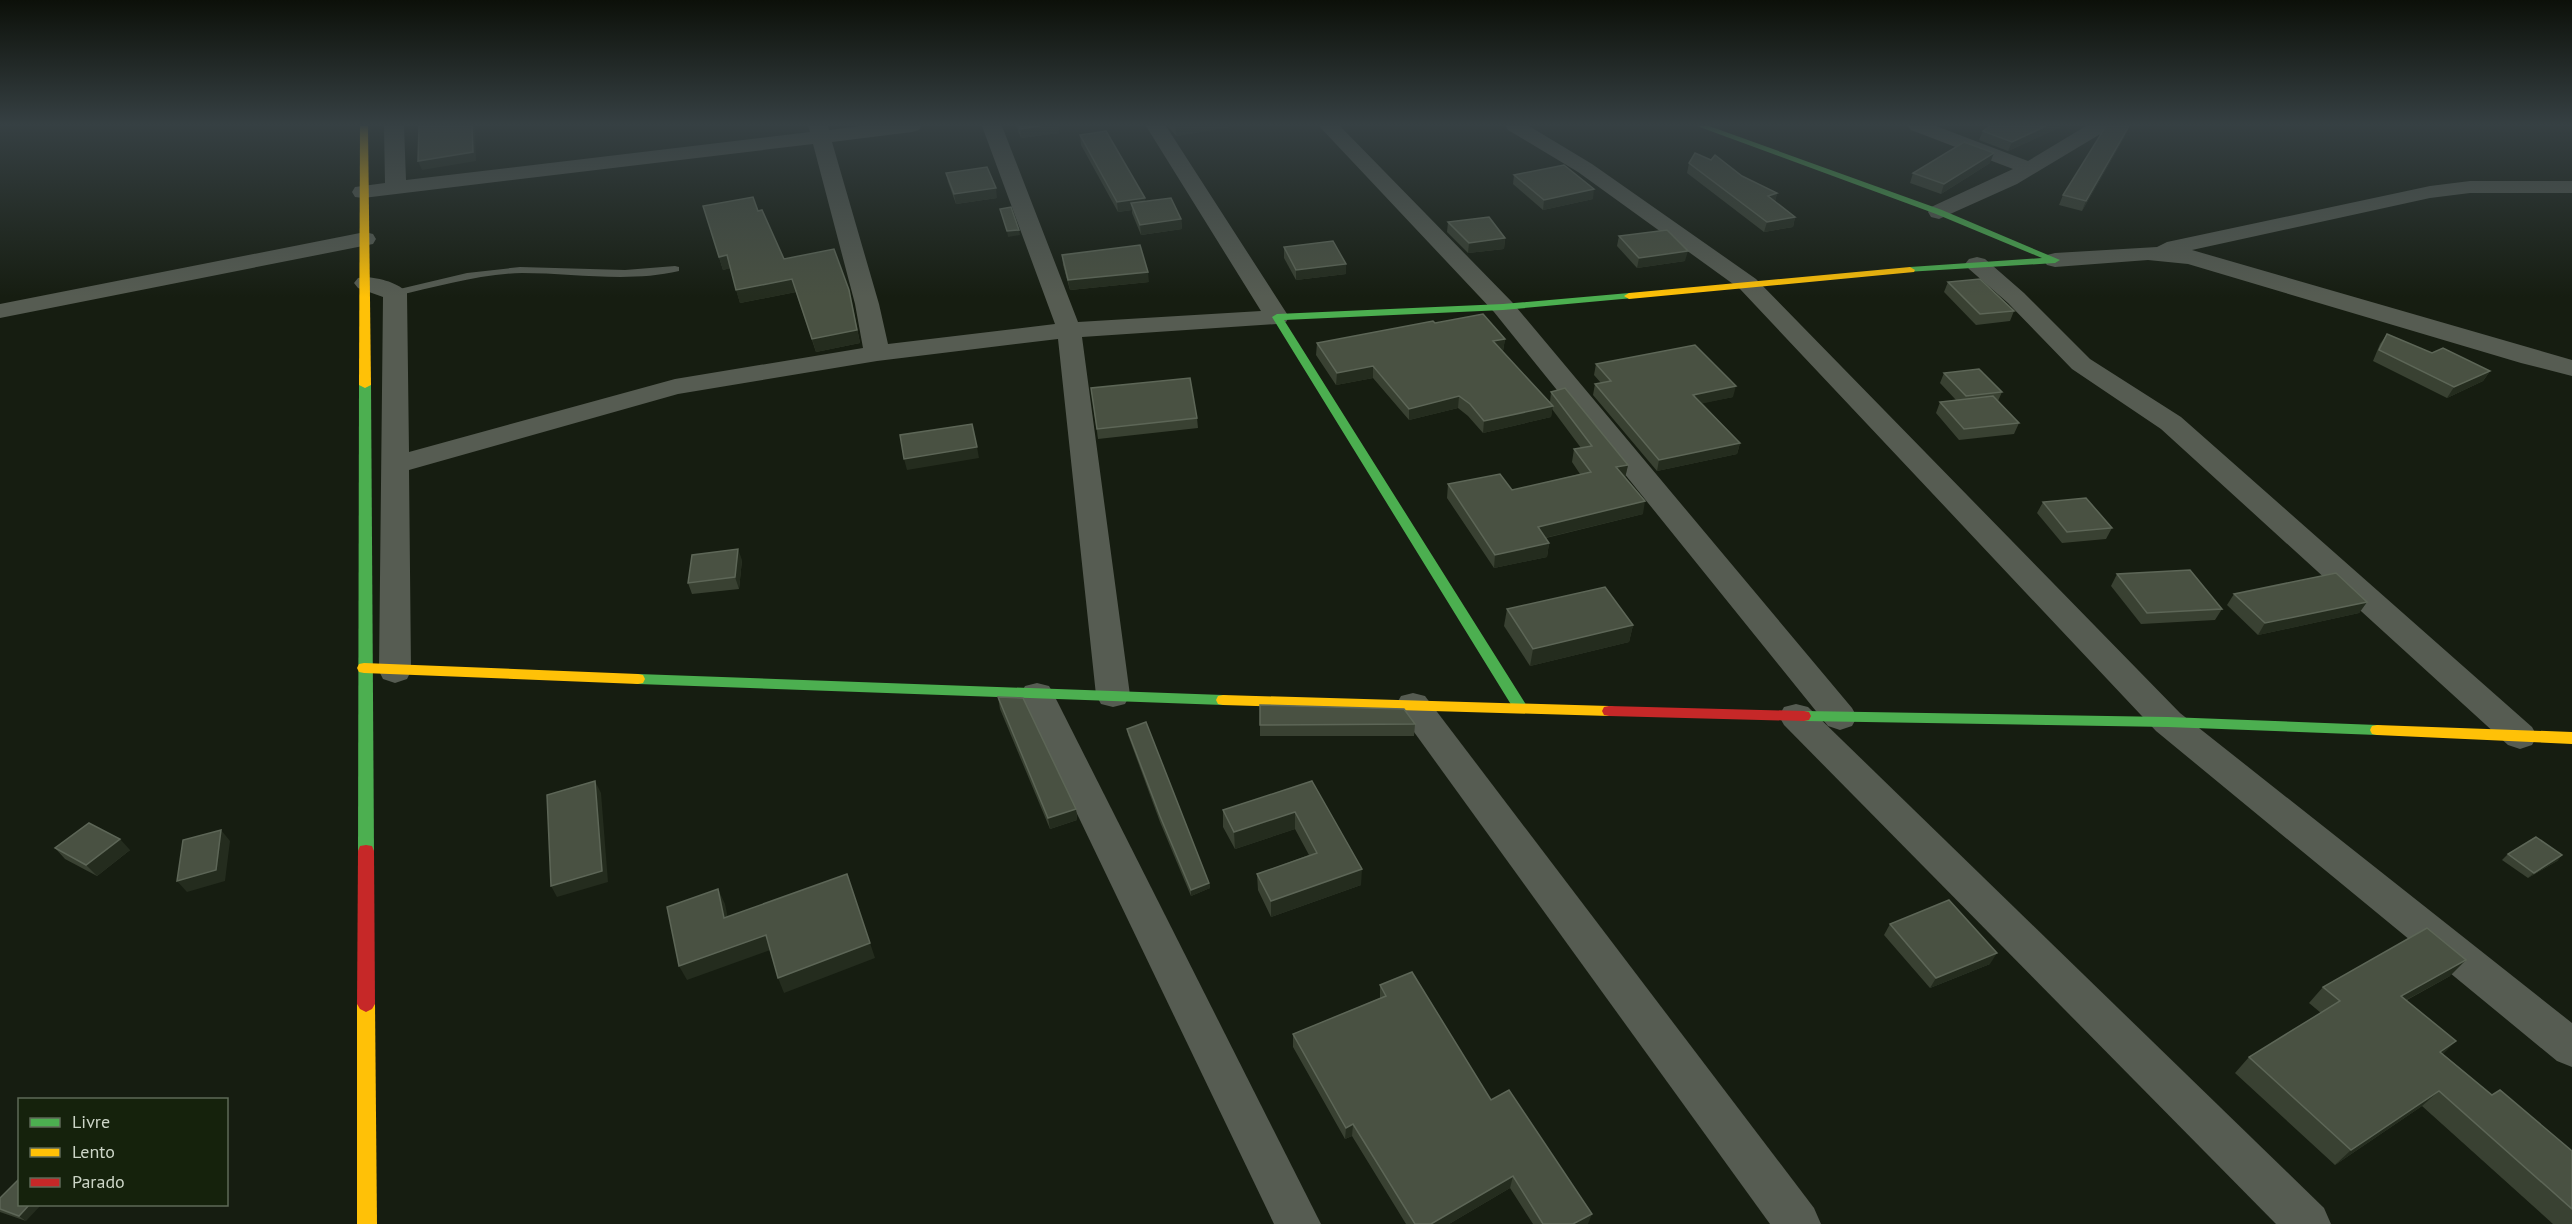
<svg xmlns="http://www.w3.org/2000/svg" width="2572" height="1224" font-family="'PT Sans',sans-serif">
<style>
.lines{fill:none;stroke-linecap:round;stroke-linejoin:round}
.lane{fill:#565c52;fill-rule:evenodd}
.street{fill:#565c52;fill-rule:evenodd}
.fast{fill:#4caf50;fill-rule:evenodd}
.slow{fill:#ffc107;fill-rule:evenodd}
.jam{fill:#c62828;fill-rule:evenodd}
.wall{fill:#394132}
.shaded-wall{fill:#242c1e}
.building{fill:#495142;stroke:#5d6657;stroke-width:1.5}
</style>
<rect width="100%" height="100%" fill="#161d11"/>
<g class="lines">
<path class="lane" d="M675 266 679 267V271C628 283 573 273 522 273 479 274 437 287 395 296L389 293 391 291 467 273 520 267 625 270Z"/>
<g class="street">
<path d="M384 126H404L406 180 810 132 808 126H828L829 130 861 126H922L919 130 912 132 832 142 879 304 888 344 1055 324 982 126H1002L1078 322 1261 311 1146 126H1166L1289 317 1286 322 1277 324 1082 337 1130 695 1125 704 1113 707 1101 704 1096 695 1058 339 877 361 678 394 409 470 411 671 407 679 395 683 383 679 379 671 383 297 358 288 354 283 358 278C371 275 399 282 407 293L409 452 675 379 863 348 855 304 813 144 363 198 355 197 352 192 355 187 385 183Z"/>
<path d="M1319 126H1340L1512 302 1852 708 1857 717 1852 726 1840 730 1828 726 1494 312Z"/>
<path d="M1505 126H1529L1592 164 1756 279 2180 713 2572 1023V1067L2557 1061 2156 731 1740 289 1578 172 1508 130Z"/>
<path d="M1908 126H1936L2028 161 2086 126H2110L2107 130 2017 184 1939 219 1931 217 1928 212 1931 207 2013 169 1911 130Z"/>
<path d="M2470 181H2572V193H2470L2430 198 2192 250 2572 360V376L2521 363 2188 264 2148 260 2055 267 2047 265 2043 260 2047 255 2055 253 2157 247 2167 242 2430 186Z"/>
<path d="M365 232 373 234 376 239 373 244 0 318V304Z"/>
<path d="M1977 257 1985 259 2024 293 2090 359 2181 417 2532 727 2537 736 2532 745 2520 749 2508 745 2161 429 2072 369 2008 303 1969 269 1965 264 1969 259Z"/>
<path d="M1037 683 1049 686 1054 695 1321 1224H1274L1020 695 1025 686Z"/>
<path d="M1413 693 1425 696 1814 1208 1821 1224H1770L1401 714 1396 705 1401 696Z"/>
<path d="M1796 704 1808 707 2324 1208 2331 1224H2276L1784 725 1779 716 1784 707Z"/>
</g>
<g class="fast">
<path d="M1697 126H1709L1942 210 2060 260 2055 263 1906 272 1905 270 1910 267 2042 258 1936 214Z"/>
<path d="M1629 293 1633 294V298L1503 310 1284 320 1525 703 1527 707 1525 711H1515L1272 317 1277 314 1503 304Z"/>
<path d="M365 382 371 385 374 851 372 856 366 857 360 856 358 851 359 385Z"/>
<path d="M638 674 1223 695 1228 696 1230 700 1228 704 1223 705 638 684 633 683 631 679 633 675Z"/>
<path d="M1804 711 2168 717 2377 725 2382 726 2384 730 2382 734 2377 735 2168 727 1804 721 1799 720 1797 716 1799 712Z"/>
</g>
<g class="slow">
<path d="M360 126H368L371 385 365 388 359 385Z"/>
<path d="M1910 267 1915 270 1914 272 1629 299 1624 296 1629 293Z"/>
<path d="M364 663 638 674 643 675 645 679 643 683 638 684 364 673 359 672 357 668 359 664Z"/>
<path d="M1223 695 1609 706 1614 707 1616 711 1614 715 1609 716 1223 705 1218 704 1216 700 1218 696Z"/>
<path d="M2377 725 2572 732V744L2377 735 2372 734 2370 730 2372 726Z"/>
<path d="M366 996 372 999 375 1004 377 1224H357V1004L360 999Z"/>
</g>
<g class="jam">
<path d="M1609 706 1804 711 1809 712 1811 716 1809 720 1804 721 1609 716 1604 715 1602 711 1604 707Z"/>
<path d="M366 845 372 846 374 851 375 1004 372 1009 366 1012 360 1009 357 1004 358 851 360 846Z"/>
</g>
</g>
<g class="wall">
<path d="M1016 126H1058L1059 133 1021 138Z"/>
<path d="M1168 126H1236L1176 136Z"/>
<path d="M1990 126H2063L2008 151 1979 140 1983 131Z"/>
<path d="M1080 135 1145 198V201L1181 219 1182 229 1141 235 1132 213V210L1118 212 1081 145Z"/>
<path d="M2125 136 2082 211 2059 205 2063 195Z"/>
<path d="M1689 163 1742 176 1777 193 1775 201 1795 217 1793 227 1764 232 1687 173Z"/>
<path d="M1990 163 1941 194 1910 183 1913 173Z"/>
<path d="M946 173 997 198 956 204 948 182Z"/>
<path d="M1514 175 1593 199 1543 210 1513 184Z"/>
<path d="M703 206 758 211 784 259 852 303 860 343 816 352 796 292 740 303 730 268 723 270Z"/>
<path d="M1448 222 1505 238 1504 249 1468 253 1447 232Z"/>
<path d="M1619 236 1685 261 1637 268 1617 246Z"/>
<path d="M1284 247 1346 264V274L1296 280 1284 258Z"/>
<path d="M1062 255 1149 282 1070 290 1063 265Z"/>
<path d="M1948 282 2014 311 2010 321 1976 325 1944 292Z"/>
<path d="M1435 323 1505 339 1503 351H1502L1550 402 1551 392 1628 465 1625 478 1643 514 1546 538 1549 543 1547 557 1494 568 1447 498 1448 484 1512 490 1580 474 1572 462 1574 449 1581 448 1552 409 1551 417 1483 433 1468 416 1458 408 1409 420 1373 378 1336 385 1316 355 1317 343Z"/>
<path d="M2387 334 2432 353 2490 371 2483 381 2447 398 2373 361 2380 344Z"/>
<path d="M1596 364 1733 397 1702 403 1740 443 1737 454 1657 471 1593 395 1595 384 1601 383 1594 375Z"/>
<path d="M1944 373 2002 392 1998 401 2019 423 2014 434 1959 440 1936 413 1940 402 1956 400 1940 383Z"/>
<path d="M1091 388 1197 418 1198 428 1098 439Z"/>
<path d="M2043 502 2112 528 2106 539 2062 543 2037 513Z"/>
<path d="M742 560 739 589 692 594 688 583Z"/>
<path d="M2117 574 2222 609 2215 620 2141 624 2111 586Z"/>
<path d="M2234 594 2367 602 2359 613 2258 635 2227 605Z"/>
<path d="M1507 609 1633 625 1629 642 1530 666 1504 626Z"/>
<path d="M998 697 1076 809 1077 820 1050 829 1000 709Z"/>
<path d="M1260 705 1415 724 1414 736H1260Z"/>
<path d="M1127 729 1209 883 1210 888 1191 896 1160 822 1128 735Z"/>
<path d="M1312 781 1361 885 1271 917 1258 890 1257 874 1309 855 1295 829 1235 849 1223 827V810Z"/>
<path d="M55 848 130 850 97 876 65 859Z"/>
<path d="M2508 854 2562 855 2557 861 2528 878 2502 860Z"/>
<path d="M1890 924 1990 964 1930 988 1884 935Z"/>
<path d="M2450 976 2407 1000 2443 1054 2492 1095 2572 1151V1224H2553L2422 1106 2335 1165 2235 1073 2249 1057 2321 1013 2309 1003 2323 987Z"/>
<path d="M1380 985 1491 1100 1588 1224H1533L1510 1188 1449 1224H1406L1352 1136 1345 1139 1293 1047V1034L1380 998Z"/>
<path d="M0 1198 26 1221 0 1212Z"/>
</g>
<g class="shaded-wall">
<path d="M472 126H475L476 161 422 170 418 161Z"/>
<path d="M1040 126H1058L1059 133 1021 138 1020 129Z"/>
<path d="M1175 126H1236L1176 136Z"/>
<path d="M2046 126H2063L2008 151 2012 142Z"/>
<path d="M2129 126 2125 136 2082 211 2086 201Z"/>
<path d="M1994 153 1990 163 1941 194 1944 184Z"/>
<path d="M996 188 997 198 956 204 954 194Z"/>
<path d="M1594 189 1593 199 1543 210 1544 200Z"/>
<path d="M1777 193 1775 203 1768 196Z"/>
<path d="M1145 198V208L1131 203 1132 210 1118 212 1117 202Z"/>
<path d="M1795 217 1793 227 1764 232 1767 222Z"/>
<path d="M1181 219 1182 229 1141 235 1140 225Z"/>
<path d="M1019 230 1020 235 1008 237 1007 231Z"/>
<path d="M1505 238 1504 249 1468 253 1469 243Z"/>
<path d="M1688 251 1685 261 1637 268 1639 258Z"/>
<path d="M727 255 731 268 723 270 719 257Z"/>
<path d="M1346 264V274L1296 280V270Z"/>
<path d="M1148 272 1149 282 1070 290 1068 280Z"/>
<path d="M792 279 796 292 740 303 736 290Z"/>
<path d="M849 290 860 343 816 352 812 339Z"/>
<path d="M1505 339 1503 351 1492 353 1493 341Z"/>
<path d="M1373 366V378L1336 385 1337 373Z"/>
<path d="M2490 371 2483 381 2447 398 2454 387Z"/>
<path d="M1736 386 1733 397 1691 406 1693 395Z"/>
<path d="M1459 396 1458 408 1409 420V409Z"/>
<path d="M1553 406 1551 417 1483 433 1484 421Z"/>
<path d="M1740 443 1737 454 1657 471 1659 460Z"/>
<path d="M977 447 979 458 907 470 904 459Z"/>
<path d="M1628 465 1625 478 1616 467Z"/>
<path d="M1645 501 1643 514 1536 540 1538 527Z"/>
<path d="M1549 543 1547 557 1494 568 1495 555Z"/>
<path d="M738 549 742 560 739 589 735 577Z"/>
<path d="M2367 602 2359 613 2258 635 2265 623Z"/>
<path d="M1633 625 1629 642 1530 666 1533 649Z"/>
<path d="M595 781 601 793 608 882 557 897 551 886Z"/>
<path d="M1076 809 1077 820 1050 829 1048 818Z"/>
<path d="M1295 812V829L1235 849 1234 832Z"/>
<path d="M221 830 230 841 225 881 187 892 177 881Z"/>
<path d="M120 839 130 850 97 876 86 865Z"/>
<path d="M2562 855 2557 861 2528 878 2534 873Z"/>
<path d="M1362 869 1361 885 1271 917V901Z"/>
<path d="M847 874 875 958 784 993 778 978Z"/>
<path d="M1209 883 1210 888 1191 896V890Z"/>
<path d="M718 889 725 904 731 933 724 918Z"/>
<path d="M766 935 773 949 687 980 679 966Z"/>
<path d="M1997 953 1990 964 1930 988 1936 978Z"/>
<path d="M2466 960 2450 976 2386 1011 2401 996Z"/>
<path d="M2456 1041 2440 1057V1052Z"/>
<path d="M2439 1091 2422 1106 2335 1165 2351 1150Z"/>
<path d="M1353 1124 1352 1136 1345 1139 1346 1128Z"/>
<path d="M1513 1176 1510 1188 1449 1224H1431Z"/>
<path d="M30 1204H42L26 1221 19 1216Z"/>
<path d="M1592 1214 1588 1224H1573Z"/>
</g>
<g class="building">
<path d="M419 126H472L473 152 418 161Z"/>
<path d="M1019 126H1040L1020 129Z"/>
<path d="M1990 126H2046L2012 142 1983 131Z"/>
<path d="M2106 126H2129L2086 201 2063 195Z"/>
<path d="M1106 131 1145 198 1117 202 1080 135Z"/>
<path d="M1964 142 1994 153 1944 184 1913 173Z"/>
<path d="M1695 153 1711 160 1715 155 1742 176 1777 193 1768 196 1795 217 1767 222 1689 163Z"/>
<path d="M1564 165 1594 189 1544 200 1514 175Z"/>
<path d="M987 167 996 188 954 194 946 173Z"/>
<path d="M753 197 758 211 762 210 784 259 834 249 849 290 857 330 812 339 792 279 736 290 727 255 719 257 703 206Z"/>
<path d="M1171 198 1181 219 1140 225 1131 203Z"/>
<path d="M1011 207 1019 230 1007 231 1000 209Z"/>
<path d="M1489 217 1505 238 1469 243 1448 222Z"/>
<path d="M1667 230 1688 251 1639 258 1619 236Z"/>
<path d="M1333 241 1346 264 1296 270 1284 247Z"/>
<path d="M1140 245 1148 272 1068 280 1062 255Z"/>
<path d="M1980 279 2014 311 1980 314 1948 282Z"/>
<path d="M1483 314 1505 339 1493 341 1553 406 1484 421 1470 404 1459 396 1409 409 1373 366 1337 373 1317 343 1433 321 1435 323Z"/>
<path d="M2387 334 2432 353 2443 348 2490 371 2454 387 2379 350Z"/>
<path d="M1695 345 1736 386 1693 395 1740 443 1659 460 1595 384 1611 381 1596 364Z"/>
<path d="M1979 369 2002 392 1966 396 1944 373Z"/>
<path d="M1190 378 1197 418 1097 429 1091 388Z"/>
<path d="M1565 388 1628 465 1616 467 1645 501 1538 527 1549 543 1495 555 1448 484 1500 474 1512 490 1591 472 1574 449 1592 446 1551 392Z"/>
<path d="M1993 396 2019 423 1964 429 1940 402Z"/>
<path d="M972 424 977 447 904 459 900 435Z"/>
<path d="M2086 498 2112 528 2067 532 2043 502Z"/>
<path d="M738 549 735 577 688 583 692 555Z"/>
<path d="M2190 570 2222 609 2147 613 2117 574Z"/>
<path d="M2336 573 2367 602 2265 623 2234 594Z"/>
<path d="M1605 587 1633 625 1533 649 1507 609Z"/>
<path d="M998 697 1023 698 1076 809 1048 818Z"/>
<path d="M1260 705 1404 709 1415 724 1260 725Z"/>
<path d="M1146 722 1209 883 1191 890 1160 816 1127 729Z"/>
<path d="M595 781 602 871 551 886 547 795Z"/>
<path d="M1312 781 1362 869 1271 901 1257 874 1317 853 1295 812 1234 832 1223 810Z"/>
<path d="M89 823 120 839 86 865 55 848Z"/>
<path d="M221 830 216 870 177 881 183 840Z"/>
<path d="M2536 837 2562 855 2534 873 2508 854Z"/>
<path d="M847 874 870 943 778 978 766 935 679 966 667 907 718 889 724 918Z"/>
<path d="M1949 900 1997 953 1936 978 1890 924Z"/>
<path d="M2427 928 2466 960 2401 996 2456 1041 2440 1052 2492 1095 2500 1090 2572 1151V1209L2439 1091 2351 1150 2249 1057 2340 1001 2323 987Z"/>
<path d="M1412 972 1491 1100 1509 1090 1592 1214 1573 1224H1543L1513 1176 1431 1224H1415L1353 1124 1346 1128 1293 1034 1386 996 1380 985Z"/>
<path d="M20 1178V1204H30L19 1216 0 1209V1198Z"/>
</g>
<linearGradient id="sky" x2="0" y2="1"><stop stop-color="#0c1009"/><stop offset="0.42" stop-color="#364043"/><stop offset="1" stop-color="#364043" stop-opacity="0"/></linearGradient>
<rect width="2572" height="297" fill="url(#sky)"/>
<rect x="18" y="1098" width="210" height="108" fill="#15220c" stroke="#5e6a57" stroke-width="1.5"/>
<rect x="30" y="1118" width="30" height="9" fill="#4caf50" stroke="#5e6a57" stroke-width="1.5"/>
<text x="72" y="1128" font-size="18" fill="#ccd5c7">Livre</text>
<rect x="30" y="1148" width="30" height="9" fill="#ffc107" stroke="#5e6a57" stroke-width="1.5"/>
<text x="72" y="1158" font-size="18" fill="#ccd5c7">Lento</text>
<rect x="30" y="1178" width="30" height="9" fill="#c62828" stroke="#5e6a57" stroke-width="1.5"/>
<text x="72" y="1188" font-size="18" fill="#ccd5c7">Parado</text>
</svg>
